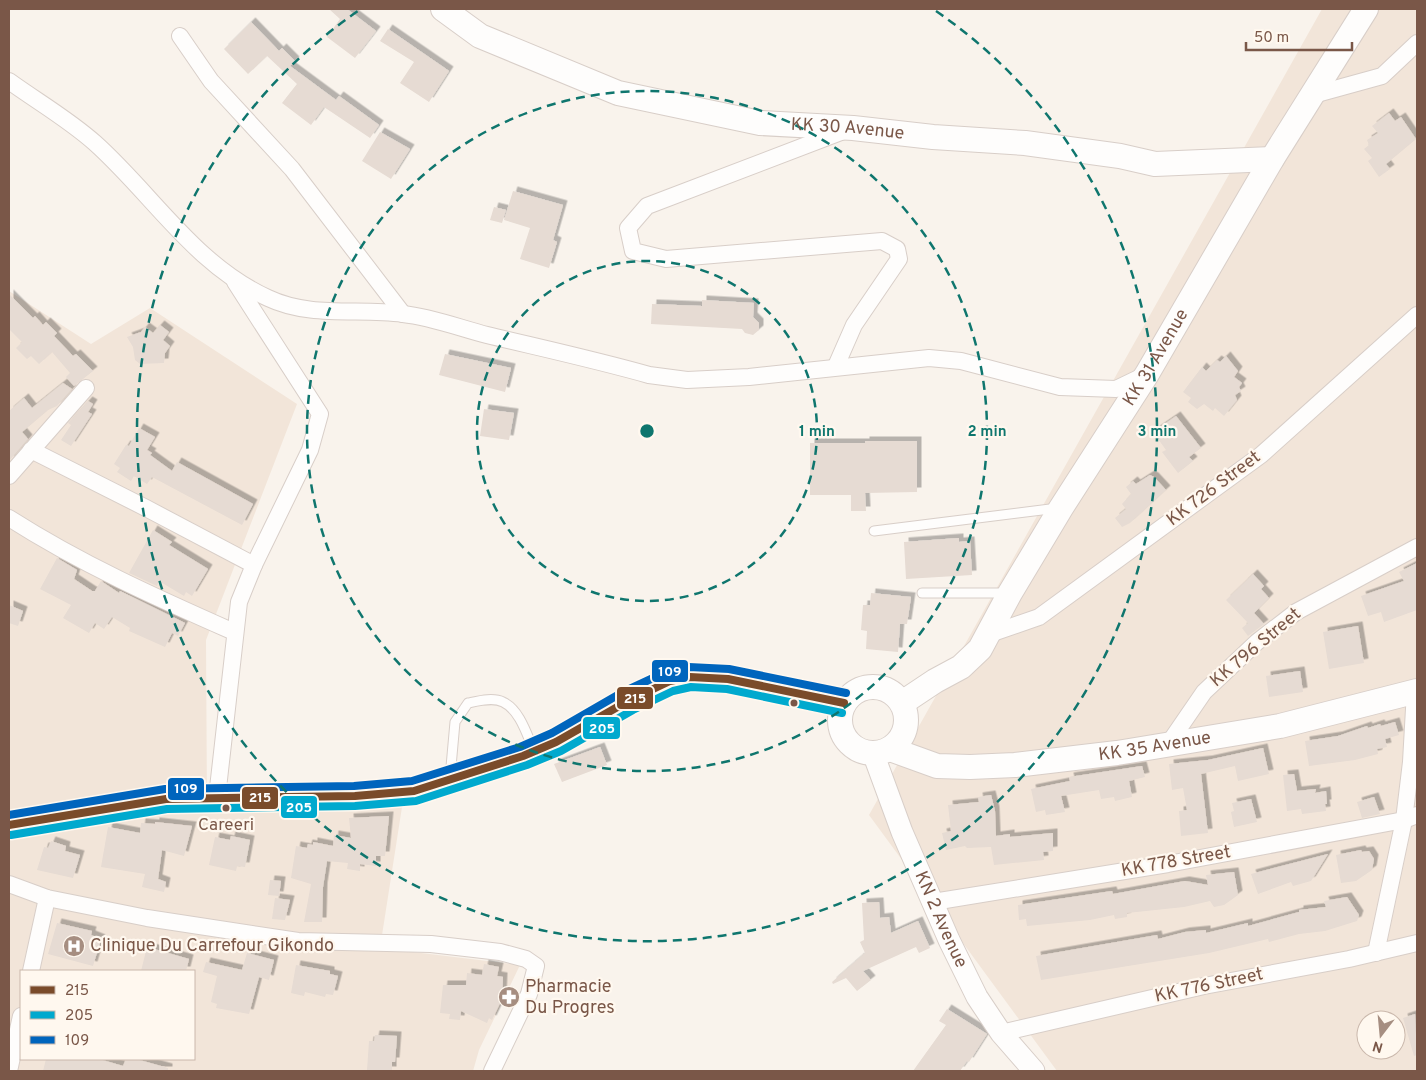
<svg xmlns="http://www.w3.org/2000/svg" width="1426" height="1080" font-family="Overpass,sans-serif">
<style>
.residential{fill:#f2e5d9;fill-rule:evenodd}
.building{fill:#e6dbd3;filter:url(#shadow)}
.lines{fill:none;stroke-linecap:round;stroke-linejoin:round}
.service-casing{stroke:#d8cec8;stroke-width:11}
.minor-casing{stroke:#d8cec8;stroke-width:18}
.tertiary-casing{stroke:#d8cec8;stroke-width:23}
.secondary-casing{stroke:#d8cec8;stroke-width:26}
.service{stroke:#fefdfc;stroke-width:9}
.minor{stroke:#fefdfc;stroke-width:16}
.tertiary{stroke:#fefdfc;stroke-width:21}
.secondary{stroke:#fefdfc;stroke-width:24}
.bus-1-casing{stroke:#fff8ef;stroke-width:11}
.bus-2-casing{stroke:#fff8ef;stroke-width:11}
.bus-3-casing{stroke:#fff8ef;stroke-width:11}
.bus-1{stroke:#7a4b2a;stroke-width:8}
.bus-2{stroke:#00a9ce;stroke-width:8}
.bus-3{stroke:#0065bd;stroke-width:8}
.ring{fill:none;stroke:#0f766e;stroke-width:2.5;stroke-dasharray:9 6}
.bus-dot{fill:#7a5748;stroke:#fff8ef;stroke-width:2}
.labels{text-anchor:middle;dominant-baseline:central;stroke-width:4.5;stroke-linejoin:round;paint-order:stroke}
.bus-label{font-size:17px;fill:#7a5748;stroke:#fff8ef}
.street-label{font-size:18px;fill:#7a5748;stroke:#fff8ef}
.poi-label{font-size:18px;fill:#7a5748;stroke:#fff8ef;text-anchor:start}
.centre{fill:#0f766e;stroke:#fff8ef;stroke-width:2.5}
.ring-label{font-size:15px;text-anchor:middle;font-weight:bold;fill:#0f766e;stroke:#fff8ef;stroke-width:4.5;stroke-linejoin:round;paint-order:stroke}
.line-badge{stroke:#fff8ef;stroke-width:2}
.badge-label{font-size:14px;text-anchor:middle;font-weight:bold;fill:#fff}
</style>
<defs>
<filter id="shadow"><feDropShadow dx="4.5" dy="-4.5" stdDeviation="0" flood-color="#0004"/></filter>
</defs>
<rect width="100%" height="100%" fill="#f9f3ec"/>
<g class="residential">
<path d="M1322 9H1417V1071H1057L869 815ZM1366 1020H1396V1050H1366Z"/>
<path d="M9 291 91 344 150 308 297 404 206 640 207 808 402 807 380 948 520 965 479 1050 473 1071H9ZM21 971H194V1059H21Z"/>
</g>
<g class="building">
<path d="M329 9H347L376 31 355 58 327 37 340 19Z"/>
<path d="M251 22 279 51 282 48 295 61 290 66 336 100 339 96 379 125 370 138 324 107 311 125 282 103 297 84 267 56 248 74 224 49Z"/>
<path d="M388 29 449 71 429 102 400 83 414 62 380 41Z"/>
<path d="M1389 113 1395 121 1401 117 1416 139 1386 164 1390 169 1379 177 1368 161 1372 158 1364 149 1369 145 1367 140 1378 133 1372 126Z"/>
<path d="M380 132 410 149 391 179 362 161Z"/>
<path d="M513 191 563 205 553 240 557 242 549 268 520 259 530 228 504 220Z"/>
<path d="M494 207 506 210 502 223 490 220Z"/>
<path d="M9 294 33 318 35 316 43 325 46 322 57 333 54 336 73 356 76 354 93 371 74 386 66 377 70 373 52 352 39 364 31 356 27 359 16 348 22 342 9 329Z"/>
<path d="M702 300 754 303 753 317 759 323V330L753 335 745 333 742 329 651 324 652 304 702 306Z"/>
<path d="M160 325 169 332 163 340 170 346 165 353 164 363 140 364 135 360 133 347 127 337 141 332 145 327 153 333Z"/>
<path d="M445 354 511 368 505 392 439 375Z"/>
<path d="M1226 356 1238 371 1234 377 1242 383 1239 387 1241 391 1235 395 1237 400 1224 416 1215 408 1213 411 1204 404 1197 409 1188 402 1191 398 1183 392 1202 367 1206 371 1217 360 1220 362Z"/>
<path d="M63 383 72 389 57 406 48 410 22 432 28 439 9 461V411L24 398 32 408Z"/>
<path d="M88 401 93 404 88 412 92 414 71 446 61 440 71 425 68 423Z"/>
<path d="M484 409 514 413 509 440 480 436Z"/>
<path d="M1176 416 1201 448 1189 457 1193 461 1178 473 1162 452 1166 450 1153 432Z"/>
<path d="M139 428 155 437 147 450 152 453 150 455 172 471 177 462 253 504 242 525 152 477 147 484 134 476 131 481 117 472 120 468 114 464 126 445 129 446Z"/>
<path d="M865 441H917V492L865 493 866 511H851V495H810V443H865Z"/>
<path d="M1150 475 1154 477 1166 490 1130 523 1122 527 1115 518 1126 509 1122 504 1131 494 1126 487 1133 481 1136 484Z"/>
<path d="M153 530 172 542 169 545 208 569 192 596 186 592 184 596 159 581 157 586 129 573Z"/>
<path d="M959 538V542L970 541 972 575 906 579 904 542Z"/>
<path d="M57 558 77 570 74 579 92 591H95L101 581 119 593 120 591 185 623 178 636 172 633 165 647 129 631 130 628 112 617 104 629 95 623 89 633 63 618 71 605 40 589Z"/>
<path d="M1417 563V610L1384 622 1381 612 1368 616 1361 596 1404 581 1399 572Z"/>
<path d="M1253 574 1264 586 1261 589 1269 598 1254 613 1264 624 1248 636 1242 628 1248 623 1226 600Z"/>
<path d="M871 593 911 597 907 624H900L898 652 866 649 867 631 861 630 863 605H870Z"/>
<path d="M9 605 23 611 18 626 9 623Z"/>
<path d="M1358 626 1364 663 1329 669 1323 632Z"/>
<path d="M1300 671 1303 692 1269 697 1266 676Z"/>
<path d="M1395 722 1399 735 1385 739 1387 747 1377 749 1378 754 1355 760 1309 766 1305 741 1338 736 1367 726 1368 728 1380 724 1381 726Z"/>
<path d="M600 747 607 765 562 782 554 764Z"/>
<path d="M1263 748 1269 774 1238 781 1235 766 1201 774 1208 833 1181 836 1179 811 1187 810 1183 788 1172 790 1169 764 1208 760Z"/>
<path d="M1142 766 1145 777 1129 781 1132 797 1115 801 1114 797 1101 799 1099 790 1061 796 1065 812 1046 815 1045 810 1036 812 1031 789 1070 781 1069 777Z"/>
<path d="M1294 774 1297 791 1316 789 1315 793 1326 791 1327 804H1325L1326 811 1302 814 1301 809 1287 811 1283 775Z"/>
<path d="M991 795 995 811 996 836 1010 834V837L1053 833V851L1043 852 1044 860 994 865 991 847 967 848 965 846 946 850 942 833 951 831 948 805 979 802 978 797Z"/>
<path d="M1374 797 1380 814 1362 818 1357 802Z"/>
<path d="M1251 799 1257 822 1234 827 1231 812 1234 811 1232 803Z"/>
<path d="M389 816 385 856H376V866L360 864V871L347 869 348 863 327 861 323 887 322 922H304L311 884 291 878 296 846 307 848 308 844 313 845V842L333 846 334 835 351 838 349 818Z"/>
<path d="M155 822 192 826 184 856 162 850 158 879 166 882 164 892 142 887 145 874 101 867 108 827 140 833 141 823 155 824Z"/>
<path d="M231 836 250 840 245 867 237 866 236 871 209 865 215 837 230 840Z"/>
<path d="M51 841 66 846 65 851 80 855 73 878 37 870 44 847 48 848Z"/>
<path d="M1361 850 1362 852 1369 851 1374 859 1372 870 1356 881 1341 883 1336 855Z"/>
<path d="M1328 854 1311 881 1293 886 1291 882 1258 894 1251 874Z"/>
<path d="M1234 872 1238 895 1224 905 1214 907 1210 901 1184 907 1127 913V917L1115 919 1114 915 1090 920 1027 926 1026 919 1019 920 1018 905 1112 891 1113 894 1185 881 1208 885 1206 875Z"/>
<path d="M270 880 281 881 279 896 268 895Z"/>
<path d="M1347 897 1359 915 1357 921 1325 931 1299 934 1269 942 1268 939 1209 953 1041 980 1036 956 1157 935 1158 939 1185 932 1206 930V933L1248 923V926L1299 912V910L1326 907 1324 901Z"/>
<path d="M275 898 290 900 285 920 272 919Z"/>
<path d="M879 902 880 918 889 917 891 933 918 921 930 948 919 953 916 947 863 971 871 980 857 991 846 978 833 984 832 982 865 953 860 942 864 940 862 903Z"/>
<path d="M57 923 92 931 91 935 101 939 93 966 48 954Z"/>
<path d="M147 947 189 959 186 971H141Z"/>
<path d="M247 953 274 960 269 980 259 977 249 1014 216 1008 217 1004 211 1002 217 976 203 972 206 962 242 970Z"/>
<path d="M484 964 499 967 497 976 503 977 502 999 492 1020 489 1018 487 1023 461 1011 460 1020 449 1019 450 1014 440 1013 443 985H466L467 973 482 975Z"/>
<path d="M296 965 330 971V974L338 976 333 995 326 994 325 997 305 992 304 996 291 993Z"/>
<path d="M947 1009 987 1034 969 1062 967 1061 960 1071H913L946 1025 939 1021Z"/>
<path d="M1415 1014 1417 1055 1414 1056 1403 1018Z"/>
<path d="M375 1035 397 1036 395 1062H392V1071L367 1070 369 1041H374Z"/>
<path d="M46 1059H99L123 1066 126 1059H136L168 1068V1071H43Z"/>
</g>
<g class="lines">
<g class="service-casing">
<g id="service">
<path d="M874 531 1058 508"/>
<path d="M922 593H1007"/>
<path d="M450 778 455 722 468 703C478 701 493 697 503 702 520 710 527 735 534 751"/>
</g>
</g>
<g class="minor-casing">
<g id="minor">
<path d="M180 36 211 81 292 169 403 314"/>
<path d="M9 81C38 102 68 119 95 143 153 195 195 265 268 298 310 318 358 308 403 314 431 317 460 328 487 335 541 348 596 360 649 375L687 380 749 377 929 358 961 361 1060 387 1116 389 1145 375"/>
<path d="M1313 95 1382 76 1417 43"/>
<path d="M235 282 320 414 310 450 254 565"/>
<path d="M836 366 854 325 899 259 897 249 882 241 666 259 633 251 628 228 647 206 846 130"/>
<path d="M31 450 146 508 254 565 239 602 217 797"/>
<path d="M9 476 86 388"/>
<path d="M9 518C81 564 157 598 234 632"/>
<path d="M990 634 1039 617 1261 455 1417 315"/>
<path d="M1169 743 1204 692 1257 642 1296 612 1417 547"/>
<path d="M9 884 47 898 147 918 298 941 431 944 500 952 526 959 536 966 529 994 492 1071"/>
<path d="M933 902 1168 864 1404 820 1417 815"/>
<path d="M1376 953 1404 820 1411 762 1415 691"/>
<path d="M31 971 47 898"/>
<path d="M1001 1033 1204 986 1349 959 1417 943"/>
<path d="M9 1071 21 1016"/>
</g>
</g>
<g class="tertiary-casing">
<g id="tertiary">
<path id="s1" d="M873 753 902 832 949 940 977 997 1001 1033 1034 1071"/>
</g>
</g>
<g class="secondary-casing">
<g id="secondary">
<path id="s2" d="M443 9 480 36 618 93 760 123 853 128 933 137 1025 143 1120 156 1155 164 1272 159"/>
<circle cx="873" cy="720" r="33"/>
<path id="s3" d="M902 703 935 681 961 667 980 649 1010 593 1061 508 1147 374 1272 159 1366 9"/>
<path id="s4" d="M890 749 937 766 970 767 1015 765 1117 753 1280 726 1417 691"/>
<path d="M9 825 166 799 355 796 414 791 523 756 556 742 628 701 670 681 690 677 728 679 844 703"/>
</g>
</g>
<use href="#service" class="service"/>
<use href="#minor" class="minor"/>
<use href="#tertiary" class="tertiary"/>
<use href="#secondary" class="secondary"/>
<g class="bus-1-casing">
<path id="bus-1" d="M9 825 166 799 355 796 414 791 523 756 556 742 628 701 670 681 690 677 728 679 844 703"/>
</g>
<g class="bus-2-casing">
<path id="bus-2" d="M11 835 167 809 355 806 416 801 527 765 561 751 633 710 673 691 691 687 727 689 842 713"/>
</g>
<g class="bus-3-casing">
<path id="bus-3" d="M9 815 165 789 354 786 412 781 520 747 552 733 623 692 666 672 689 667 729 669 846 693"/>
</g>
<use href="#bus-1" class="bus-1"/>
<use href="#bus-2" class="bus-2"/>
<use href="#bus-3" class="bus-3"/>
</g>
<g class="ring">
<circle cx="647" cy="431" r="170"/>
<circle cx="647" cy="431" r="340"/>
<path d="M936 11A510 510 0 1 1 358 11"/>
</g>
<defs>
<g id="hospital-disc" transform="scale(1.125)"><circle r="9.5" fill="#a68e81" stroke="#fff8ef"/><path d="M-5-5h3v3.5h4V-5h3V5h-3V1.5h-4V5h-3Z" fill="#fff"/></g>
<g id="pharmacy-disc" transform="scale(1.125)"><circle r="9.5" fill="#a68e81" stroke="#fff8ef"/><path d="M-2-6h4v4h4v4h-4v4h-4v-4h-4v-4h4Z" fill="#fff"/></g>
</defs>
<g fill-rule="evenodd">
<use href="#hospital-disc" x="74" y="946"/>
<use href="#pharmacy-disc" x="509" y="997"/>
</g>
<g class="bus-dot">
<circle cx="794" cy="703" r="4.5"/>
<circle cx="226" cy="808" r="4.5"/>
</g>
<g class="labels">
<g class="bus-label">
<text x="226" y="826">Careeri</text>
</g>
<g class="street-label">
<text stroke="none"><textPath href="#s2" startOffset="428">KK 30 Avenue</textPath></text>
<text stroke="none"><textPath href="#s3" startOffset="436">KK 31 Avenue</textPath></text>
<text transform="translate(1214 489) rotate(-37)">KK 726 Street</text>
<text transform="translate(1256 648) rotate(-40)">KK 796 Street</text>
<text stroke="none"><textPath href="#s4" startOffset="269">KK 35 Avenue</textPath></text>
<text transform="translate(1176 862) rotate(-10)">KK 778 Street</text>
<text stroke="none"><textPath href="#s1" startOffset="180">KN 2 Avenue</textPath></text>
<text transform="translate(1209 986) rotate(-12)">KK 776 Street</text>
</g>
<g class="poi-label">
<text x="90" y="946">Clinique Du Carrefour Gikondo</text>
<text x="525" y="987">Pharmacie<tspan x="525" dy="21">Du Progres</tspan></text>
</g>
</g>
<circle cx="647" cy="431" r="8" class="centre"/>
<g class="ring-label">
<text x="817" y="436">1 min</text>
<text x="987" y="436">2 min</text>
<text x="1157" y="436">3 min</text>
</g>
<g class="line-badge">
<rect x="651" y="659" width="38" height="24" rx="5" fill="#0065bd"/>
<rect x="616" y="686" width="38" height="24" rx="5" fill="#7a4b2a"/>
<rect x="582" y="716" width="39" height="24" rx="5" fill="#00a9ce"/>
<rect x="167" y="777" width="38" height="24" rx="5" fill="#0065bd"/>
<rect x="241" y="786" width="38" height="24" rx="5" fill="#7a4b2a"/>
<rect x="280" y="795" width="38" height="24" rx="5" fill="#00a9ce"/>
</g>
<g class="badge-label">
<text x="670" y="676">109</text>
<text x="635" y="703">215</text>
<text x="602" y="733">205</text>
<text x="186" y="793">109</text>
<text x="260" y="802">215</text>
<text x="299" y="812">205</text>
</g>
<rect width="1426" height="1080" fill="none" stroke="#7a5748" stroke-width="20"/>
<rect x="20" y="970" width="175" height="90" fill="#fff8ef" stroke="#cab8ac"/>
<rect x="30" y="986" width="25" height="8" fill="#7a4b2a" stroke="#cab8ac"/>
<text x="65" y="995" font-size="15" fill="#7a5748">215</text>
<rect x="30" y="1011" width="25" height="8" fill="#00a9ce" stroke="#cab8ac"/>
<text x="65" y="1020" font-size="15" fill="#7a5748">205</text>
<rect x="30" y="1036" width="25" height="8" fill="#0065bd" stroke="#cab8ac"/>
<text x="65" y="1045" font-size="15" fill="#7a5748">109</text>
<g transform="translate(1381 1035) rotate(196)"><circle r="24" fill="#fff8ef" stroke="#cab8ac"/>
<path d="M0-4L9 19L0 12L-9 19Z" fill="#a68e81"/>
<text y="-8" font-size="14" font-weight="bold" text-anchor="middle" fill="#7a5748">N</text>
</g>
<path d="M1246 42v8h106v-8" fill="none" stroke="#7a5748" stroke-width="2.5"/>
<text x="1254" y="42" font-size="15" fill="#7a5748" stroke="#fff8ef" stroke-width="4" paint-order="stroke">50 m</text>
</svg>
